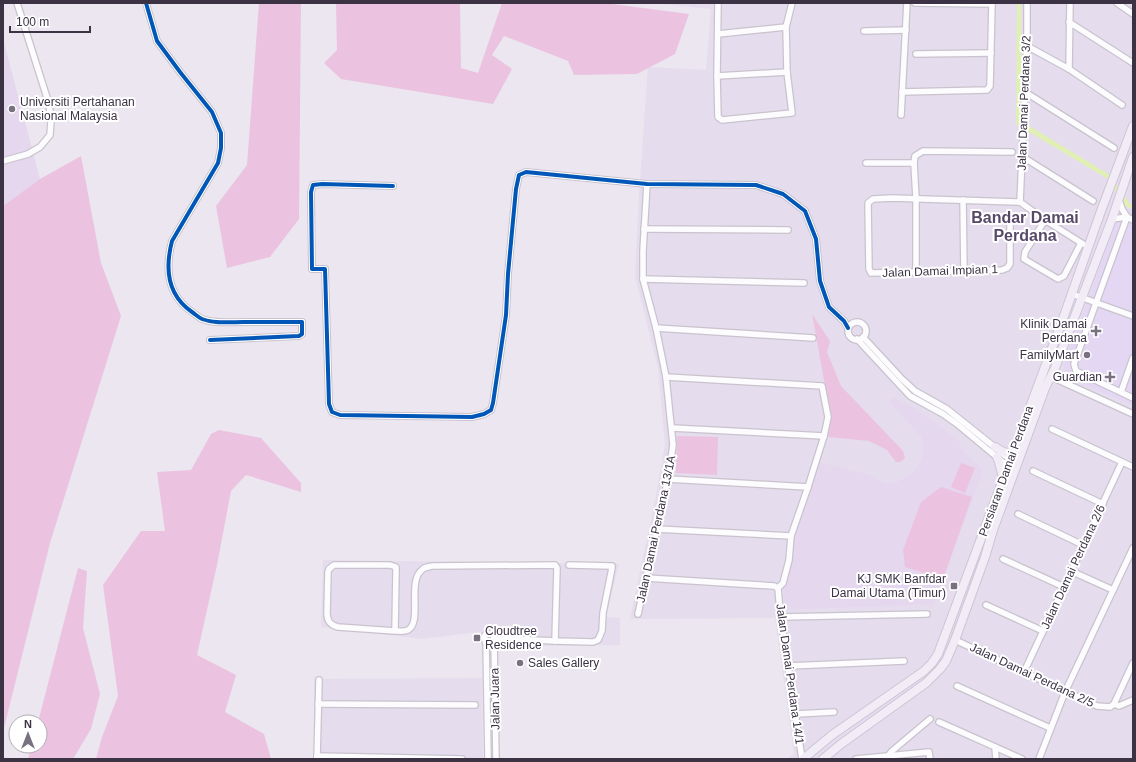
<svg xmlns="http://www.w3.org/2000/svg" width="1136" height="762" font-family="Arial,sans-serif">
<style>
.residential{fill:#e5dced;fill-rule:evenodd}
.commercial{fill:#e4d7f3}
.education{fill:#e4d7ee}
.green{fill:#ebc3e1}
.water{fill:#e0f0b2}
.lines{fill:none;stroke-linecap:round;stroke-linejoin:round}
.minor-casing{stroke:#c9c3cd;stroke-width:8}
.secondary-casing{stroke:#cec4d6;stroke-width:10}
.minor{stroke:#fcfbfd;stroke-width:5.5}
.secondary{stroke:#f2ecf6;stroke-width:8}
.cycleway-casing{stroke:#fff;stroke-width:6}
.cycleway{stroke:#0057b8;stroke-width:4}
.poi-dot{fill:#797180;stroke:#fff;stroke-width:1.5}
.labels{text-anchor:middle;dominant-baseline:central;stroke-width:4;stroke-linejoin:round;paint-order:stroke}
.poi-label{font-size:12px;fill:#3b3244;stroke:#fff;text-anchor:end}
.street-label{font-size:12px;fill:#3b3244;stroke:#fff}
.district-label{font-size:16px;font-weight:bold;fill:#574968;stroke:#fff}
</style>
<rect width="100%" height="100%" fill="#ebe6ef"/>
<g class="residential">
<path d="M653 3H1133V210L1130 208 1070 378 1133 406V759H786L794 754 775 618 630 619 655 501 665 445 658 368 635 276 639 196 648 67 706 70 711 9ZM889 401 962 442 957 446 981 468 982 474 933 608 924 605 784 610 783 586 792 560 793 539 870 475 884 483 896 482 909 475 918 466 924 450 921 437Z"/>
<path d="M323 560 619 564 606 617 620 618V645L504 646 503 629 422 639 321 627Z"/>
<path d="M482 678 483 759H314V679Z"/>
</g>
<path class="commercial" d="M1130 208 1133 210V406L1070 378 1063 367 1116 223Z"/>
<g class="education">
<path d="M3 39 40 179 3 206Z"/>
<path d="M893 397 910 406 962 442 958 446 981 468 982 474 933 608 924 605 784 610 783 586 792 560 793 539 819 462 870 475 884 483 896 482 909 475 918 466 924 450 921 437 889 401Z"/>
</g>
<g class="green">
<path d="M259 3H301L299 219 270 257 227 268 216 206 247 165Z"/>
<path d="M336 3H460L461 68 478 73 502 3H605L689 14 675 54 637 74 574 75 568 61 504 36 492 55 512 69 493 104 341 79 324 63 337 50Z"/>
<path d="M81 156 101 263 121 316 50 543 3 732V206L40 179Z"/>
<path d="M812 314 830 341 827 352 841 386 903 451 905 458 900 462H896L887 450 869 441 828 437 831 419Z"/>
<path d="M219 430 261 438 301 483V492L246 475 231 491 217 565 197 655 236 675 225 712 264 734 271 759H96L102 737 118 696 103 585 141 531H165L157 472 191 470 211 434Z"/>
<path d="M677 436 718 437 717 475 676 473Z"/>
<path d="M961 463 975 468 965 493 951 487Z"/>
<path d="M941 487 972 497 943 579 905 567 903 550 921 502Z"/>
<path d="M78 568 87 571 83 628 100 694 91 729 73 759H28L32 746H40V722H38Z"/>
</g>
<path class="water" d="M1017 3H1021V121L1110 175 1130 204 1133 206V209L1125 206 1108 179 1016 124Z"/>
<g class="lines">
<g class="minor-casing">
<g id="minor">
<path d="M146 3 157 41 180 72 212 112 221 133V148L218 163 172 241C165 268 167 295 192 312 195 314 198 317 202 319 215 324 230 322 244 322 263 322 283 322 302 322V334L299 336 210 340"/>
<path d="M718 3 717 76 718 117 722 120 792 113 787 72 786 27 792 3"/>
<path d="M915 3 992 4"/>
<path d="M1117 3 1133 14"/>
<path d="M1069 22 1133 63"/>
<path d="M864 31 906 30"/>
<path d="M718 34 786 27"/>
<path d="M1027 46 1069 69 1122 105"/>
<path d="M916 54 991 53"/>
<path d="M1069 69 1070 3"/>
<path d="M717 76 787 72"/>
<path d="M902 92 987 90 990 86 992 3"/>
<path d="M1025 92 1114 148"/>
<path d="M901 115 907 3"/>
<path d="M1023 157 1093 201"/>
<path d="M3 161 28 154 40 147 50 135 51 121 49 104 17 3"/>
<path d="M866 163H914"/>
<path d="M393 186 322 184 313 185 311 192 312 269H325L329 404 332 412 340 415 472 417 484 414 491 410 493 403 506 315 508 274 516 189 519 175 526 172 647 184 756 185 783 194 805 211 816 239 820 281 829 307 844 321 848 328"/>
<path d="M963 200 964 271"/>
<path d="M1119 200 1122 209 1127 217"/>
<path d="M1020 202 1027 46V3"/>
<path d="M1020 202 1045 220 1083 244"/>
<path d="M1127 217 1074 364 1076 371 1133 398"/>
<path d="M1010 219V264L1007 268 1002 270 871 273 869 269 868 203 873 199 891 198 1020 202"/>
<path d="M1112 219 1127 217 1133 220"/>
<path d="M1045 220 1025 252 1024 259 1058 279 1064 276 1081 243"/>
<path d="M644 229 788 230"/>
<path d="M916 273V198L914 163 915 156 923 151 1012 152"/>
<path d="M643 279 804 283"/>
<path d="M1072 294 1133 316"/>
<circle cx="857" cy="331" r="9"/>
<path d="M656 328 813 338"/>
<path d="M863 337 902 379 915 391 947 409 1007 457 1013 461"/>
<path d="M857 339 910 396 943 414 957 424 1005 464 1010 467"/>
<path d="M666 377 822 386 828 417 824 436 808 487 791 536 789 560 783 583 778 588"/>
<path d="M1054 378 1133 414"/>
<path d="M1121 392 1133 358"/>
<path d="M672 428 824 436"/>
<path d="M1052 429 1133 467"/>
<path d="M1033 471 1103 504"/>
<path d="M668 479 808 487"/>
<path d="M1018 514 1083 545"/>
<path d="M656 529 791 536"/>
<path d="M1003 559 1064 587"/>
<path d="M1071 571 1113 590"/>
<path d="M646 578 774 586 778 588"/>
<path d="M778 588 780 612 802 759"/>
<path d="M986 605 1043 631"/>
<path d="M638 614 668 479 673 445 666 377 656 328 643 279V251L647 184"/>
<path d="M781 617 927 614"/>
<path d="M395 631 396 571V567L390 565H334L329 569 328 572 327 613C327 621 330 625 338 627L395 631C399 631 404 632 408 630 423 622 406 580 423 569 425 567 429 567 432 566L555 565 557 568 555 641"/>
<path d="M494 638 496 759"/>
<path d="M955 640 1097 706 1110 707 1114 704 1133 663"/>
<path d="M789 666 904 661"/>
<path d="M1024 672 1122 462"/>
<path d="M957 686 1050 728"/>
<path d="M318 704 475 705"/>
<path d="M1114 704 1119 706 1133 700"/>
<path d="M796 714 834 712"/>
<path d="M939 722 1022 759"/>
<path d="M995 747 996 759"/>
<path d="M889 755 892 751 930 719"/>
<path d="M317 756 462 759"/>
<path d="M317 759 319 680"/>
<path d="M488 759 486 643 484 638 485 635 490 634 493 635 494 638 555 641 593 642 598 640 602 631 603 613 612 568V566L569 565"/>
<path d="M856 759 929 752 930 759"/>
<path d="M1039 759 1065 692 1133 548"/>
</g>
</g>
<g class="secondary-casing">
<g id="secondary">
<path d="M995 447C1002 451 1007 456 1014 450"/>
<path d="M997 457 999 462 1003 478"/>
<path d="M803 759 832 735 924 671 932 663 938 654 1064 316 1101 211 1133 126"/>
<path d="M823 759 841 744 926 683 940 669 946 661 955 640 985 557 993 530 1045 388 1055 368 1112 219 1133 157"/>
</g>
</g>
<use href="#minor" class="minor"/>
<use href="#secondary" class="secondary"/>
<g class="cycleway-casing">
<g id="cycleway">
<path d="M146 3 157 41 180 72 212 112 221 133V148L218 163 172 241C165 268 167 295 192 312 195 314 198 317 202 319 215 324 230 322 244 322 263 322 283 322 302 322V334L299 336 210 340"/>
<path d="M393 186 322 184 313 185 311 192 312 269H325L329 404 332 412 340 415 472 417 484 414 491 410 493 403 506 315 508 274 516 189 519 175 526 172 647 184 756 185 783 194 805 211 816 239 820 281 829 307 844 321 848 328"/>
</g>
</g>
<use href="#cycleway" class="cycleway"/>
</g>
<g class="poi-dot">
<circle cx="12" cy="109" r="4"/>
<path d="M1094 325h4v4h4v4h-4v4h-4v-4h-4v-4h4z"/>
<circle cx="1087" cy="355" r="4"/>
<path d="M1108 371h4v4h4v4h-4v4h-4v-4h-4v-4h4z"/>
<rect x="950" y="582" width="8" height="8" rx="2"/>
<rect x="473" y="634" width="8" height="8" rx="2"/>
<circle cx="520" cy="663" r="4"/>
</g>
<g class="labels">
<g class="poi-label">
<text x="20" y="102" text-anchor="start">Universiti Pertahanan<tspan x="20" dy="14">Nasional Malaysia</tspan></text>
<text x="1087" y="324">Klinik Damai<tspan x="1087" dy="14">Perdana</tspan></text>
<text x="1079" y="355">FamilyMart</text>
<text x="1102" y="377">Guardian</text>
<text x="946" y="579">KJ SMK Banfdar<tspan x="946" dy="14">Damai Utama (Timur)</tspan></text>
<text x="485" y="631" text-anchor="start">Cloudtree<tspan x="485" dy="14">Residence</tspan></text>
<text x="528" y="663" text-anchor="start">Sales Gallery</text>
</g>
<g class="street-label">
<text transform="translate(1024 103) rotate(-88)">Jalan Damai Perdana 3/2</text>
<text transform="translate(940 271) rotate(-2)">Jalan Damai Impian 1</text>
<text transform="translate(1006 471) rotate(-70)">Persiaran Damai Perdana</text>
<text transform="translate(656 529) rotate(-78)">Jalan Damai Perdana 13/1A</text>
<text transform="translate(1073 567) rotate(-65)">Jalan Damai Perdana 2/6</text>
<text transform="translate(790 674) rotate(82)">Jalan Damai Perdana 14/1</text>
<text transform="translate(1032 675) rotate(25)">Jalan Damai Perdana 2/5</text>
<text transform="translate(495 699) rotate(-91)">Jalan Juara</text>
</g>
<g class="district-label">
<text x="1025" y="217">Bandar Damai<tspan x="1025" dy="18">Perdana</tspan></text>
</g>
</g>
<rect width="1136" height="762" fill="none" stroke="#3b3244" stroke-width="8"/>
<g transform="translate(28 734)"><circle r="19" fill="#ffffff" stroke="#b1adb4"/>
<path d="M0-3L7 15L0 10L-7 15Z" fill="#797180"/>
<text y="-6" font-size="11" font-weight="bold" text-anchor="middle" fill="#3b3244">N</text>
</g>
<path d="M10 26v6h80v-6" fill="none" stroke="#3b3244" stroke-width="2"/>
<text x="16" y="26" font-size="12" fill="#3b3244" stroke="#ffffff" stroke-width="3" paint-order="stroke">100 m</text>
</svg>
